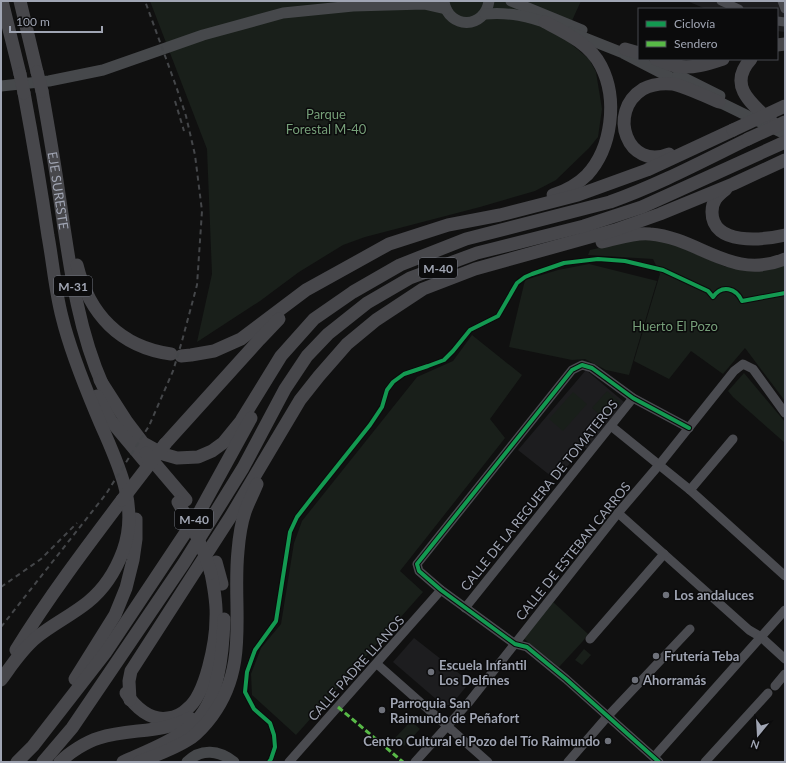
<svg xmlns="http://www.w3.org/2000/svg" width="786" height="763" font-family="Lato,sans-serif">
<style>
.built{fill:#1d1d1f}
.green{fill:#191f1a}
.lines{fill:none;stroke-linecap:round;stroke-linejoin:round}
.minor{stroke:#4a4b50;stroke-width:9}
.major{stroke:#46484b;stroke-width:11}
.highway{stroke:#47474b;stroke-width:13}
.rail{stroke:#444649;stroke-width:2;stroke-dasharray:5 4;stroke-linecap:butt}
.highway-bridge{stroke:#47474b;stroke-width:13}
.quiet{stroke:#58b947;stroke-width:3;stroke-dasharray:6 3;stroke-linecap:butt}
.cycleway-casing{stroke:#0b0b0c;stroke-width:6}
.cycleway{stroke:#139951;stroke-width:4}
.poi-dot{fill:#6e717a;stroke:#0b0b0c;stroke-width:1.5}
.labels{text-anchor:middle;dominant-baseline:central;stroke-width:3;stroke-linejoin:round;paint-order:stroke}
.shield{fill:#0b0b0c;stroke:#737781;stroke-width:1}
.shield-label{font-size:12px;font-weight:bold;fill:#a0a5b3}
.park-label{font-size:13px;fill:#769f79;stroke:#0b0b0c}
.street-label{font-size:13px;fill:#a0a5b3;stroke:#0b0b0c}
.poi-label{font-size:13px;font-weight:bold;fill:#a0a5b3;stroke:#0b0b0c;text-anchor:start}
</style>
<rect width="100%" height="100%" fill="#101010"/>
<g class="built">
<path d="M687 1H785V32L777 31V9H706Z"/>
<path d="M586 370 624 402 588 450 584 446 556 480 518 450Z"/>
<path d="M414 638 470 682 451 705H443L393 662Z"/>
</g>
<g class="green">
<path d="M150 1H581L564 38 589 59 596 72 602 109 598 137 589 148 556 180 535 191 480 207 365 237 343 245 299 272 260 301 197 342 212 274 207 149Z"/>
<path d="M655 239 673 244 726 267 785 264V401L745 348 723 374 691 351 669 379 634 361 660 274 653 259 588 255 590 250 634 240Z"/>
<path d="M589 264 657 281 629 375 606 370 585 359 572 360 509 347 525 280 558 270Z"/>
<path d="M472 335 522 375 490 419 505 438 400 571 423 592 296 735 252 695 251 674 261 648 281 624 294 543 302 521 417 377 453 361Z"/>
<path d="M744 373 785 422V443L733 397 728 391Z"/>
<path d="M607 391 621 403 606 420 592 408Z"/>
<path d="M573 392 587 404 563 431 549 419Z"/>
<path d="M553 602 588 634 583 641 559 667 523 638Z"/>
<path d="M584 649 591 655 582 665 575 660Z"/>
<path d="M411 721 420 729 404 746 395 738Z"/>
</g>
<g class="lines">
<g class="minor">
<path d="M721 1 739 9"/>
<path d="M782 1 785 9"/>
<path d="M777 21 785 22"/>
<path d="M611 426 690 490 785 576"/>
<path d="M690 490 733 439"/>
<path d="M618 513 749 630 761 637 785 659"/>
<path d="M465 608 633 398"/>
<path d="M590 639 664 554"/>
<path d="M377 664 488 762"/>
<path d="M775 686 785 674"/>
<path d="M654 757 785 610"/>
<path d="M289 762 441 590"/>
<path d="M415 762 469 702 618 513 659 465 734 371 743 364 753 369 785 413"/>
<path d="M568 762 607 717 690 629"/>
<path d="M659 762 566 679 527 647 515 644 441 590 419 571 417 564 572 370 582 365 592 368 633 398 689 428"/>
<path d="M705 762 768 693"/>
</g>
<g class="major">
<path d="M511 1 582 30"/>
<path d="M444 2C449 30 485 29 489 1"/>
<path d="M485 14C510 12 528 16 552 25"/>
<path d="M570 32 623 53 683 84"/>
<path d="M678 75 720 96"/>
<path d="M1 86 49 81 103 70 203 35 283 13 353 6 424 4 446 9"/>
<path d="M711 98 785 134"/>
<path d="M187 762C201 748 219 750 234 762"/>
</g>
<g class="highway">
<path d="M2 1 20 74"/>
<path d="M20 1 37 72"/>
<path d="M545 22C566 33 590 44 601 66 618 99 612 148 587 175 578 184 565 191 553 195"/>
<path d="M777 45 785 44"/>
<path d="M625 49 639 53"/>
<path d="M656 59C662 61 670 65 676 66 692 69 708 64 723 59"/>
<path d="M751 59C726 86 753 105 773 123"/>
<path id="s1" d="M42 91C48 125 54 159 59 194 69 259 76 325 103 386"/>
<path d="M669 154C628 171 606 112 643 89 652 84 663 83 673 84 685 86 706 97 719 102"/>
<path d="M726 189C717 196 712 201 712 212 712 246 763 240 785 235"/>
<path d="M602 242C617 239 635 232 650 234 700 238 731 281 785 259"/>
<path d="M77 265C89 314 120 347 171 354"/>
<path d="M181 356 191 355 214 351 241 339 306 290 389 244 448 225 500 215 578 195 647 170 733 130"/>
<path d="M100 380 127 422 143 443 163 454 177 458 198 457 212 451 223 443 241 421 281 356 314 319 353 292 400 265 466 239 610 202C658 185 703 161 748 139"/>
<path d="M97 396 111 421 147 464"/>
<path d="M165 444 259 340 279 319"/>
<path d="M146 453 186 500"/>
<path d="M216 562 222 584"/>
<path d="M16 650C48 598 85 549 122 500"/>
<path d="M75 679 115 615 126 588 133 560 136 539V519"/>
<path d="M1 680C12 665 22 649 37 637 53 624 72 615 88 602 104 589 116 570 123 551 141 502 114 457 96 413 83 382 70 350 62 317 55 290 53 263 48 236 41 188 33 141 24 93"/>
<path d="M126 693C135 707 150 721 168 718 175 717 182 714 187 709 206 695 216 641 216 618 217 603 214 588 211 573"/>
<path d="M130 700 129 681 131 671 231 516 300 400 319 376 347 344 376 320 423 289 475 269 615 230 660 214 733 184 785 160"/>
<path d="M17 762 33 746 106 652 200 511 251 418"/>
<path d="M43 762 72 728 184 563 243 468 285 389 307 356 328 334 367 303 410 278 477 253 584 226 642 207 785 142"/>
<path d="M60 762C70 752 86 742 99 738 130 728 161 734 190 718"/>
<path d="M123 762C147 751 172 742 192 725 219 702 223 652 224 619"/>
<path d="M139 762C156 755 175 749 191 738 199 732 206 724 212 716 250 665 232 608 238 551 239 539 241 524 245 512 248 503 253 494 257 484"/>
</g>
<g class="rail">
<path d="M175 101 184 131"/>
<path d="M1 587 41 559 77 523"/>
<path d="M1 627 106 494 149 426 173 371 182 341 197 285 202 211 195 155 186 116 176 86 145 1"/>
</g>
<g class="highway-bridge">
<path d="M37 72 42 91"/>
<path d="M20 74 24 93"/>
<path d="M733 130 785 106"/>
<path d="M748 139 785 122"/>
<path d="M122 500 165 444"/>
<path d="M178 502C192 526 203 546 211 573"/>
</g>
<path class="quiet" d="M338 707 403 762"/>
<g class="cycleway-casing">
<g id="cycleway">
<path d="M269 762 271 759 275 747 274 735 270 723 254 709 245 692 247 672 255 650 276 621 290 532 297 517 311 499 370 425 382 407 387 390 393 382 404 374 428 366 444 360 453 351 470 330 498 316 517 283 525 277 532 274 564 263 598 259 625 261 663 270 708 291 713 297C722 284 736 288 742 301L785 293"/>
<path d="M659 762 566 679 527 647 515 644 441 590 419 571 417 564 572 370 582 365 592 368 633 398 689 428"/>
</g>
</g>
<use href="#cycleway" class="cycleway"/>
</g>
<g class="poi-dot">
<circle cx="666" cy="595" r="4"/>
<circle cx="656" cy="656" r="4"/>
<circle cx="431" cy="672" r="4"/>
<circle cx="635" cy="680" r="4"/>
<circle cx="382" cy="710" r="4"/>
<circle cx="608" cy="741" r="4"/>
</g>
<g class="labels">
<g class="shield">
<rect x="419" y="258" width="38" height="20" rx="3"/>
<rect x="54" y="276" width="38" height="20" rx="3"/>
<rect x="175" y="509" width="38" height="20" rx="3"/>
</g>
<g class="shield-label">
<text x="438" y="268">M-40</text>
<text x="73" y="286">M-31</text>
<text x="194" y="519">M-40</text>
</g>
<g class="park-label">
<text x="326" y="114">Parque<tspan x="326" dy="15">Forestal M-40</tspan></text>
<text x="675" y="326">Huerto El Pozo</text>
</g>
<g class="street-label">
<text stroke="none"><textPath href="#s1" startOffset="101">EJE SURESTE</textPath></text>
<text transform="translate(539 495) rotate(-51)">CALLE DE LA REGUERA DE TOMATEROS</text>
<text transform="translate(573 551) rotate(-51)">CALLE DE ESTEBAN CARROS</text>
<text transform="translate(356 668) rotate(-48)">CALLE PADRE LLANOS</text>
</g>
<g class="poi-label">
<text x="674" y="595">Los andaluces</text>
<text x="664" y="656">Frutería Teba</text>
<text x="439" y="665">Escuela Infantil<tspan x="439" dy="15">Los Delfines</tspan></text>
<text x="643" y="680">Ahorramás</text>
<text x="390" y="703">Parroquia San<tspan x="390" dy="15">Raimundo de Peñafort</tspan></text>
<text x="600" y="741" text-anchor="end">Centro Cultural el Pozo del Tío Raimundo</text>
</g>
</g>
<rect width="786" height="763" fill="none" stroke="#a0a5b3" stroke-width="4"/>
<rect x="638" y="8" width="140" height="52" fill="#0b0b0c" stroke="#47494f"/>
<rect x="646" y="21" width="20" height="6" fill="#139951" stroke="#47494f"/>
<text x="674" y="28" font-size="12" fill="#a0a5b3">Ciclovía</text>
<rect x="646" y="41" width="20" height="6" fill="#58b947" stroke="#47494f"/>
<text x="674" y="48" font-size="12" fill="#a0a5b3">Sendero</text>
<g transform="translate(758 735) rotate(198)" stroke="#0b0b0c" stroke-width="3" paint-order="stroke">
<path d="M0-3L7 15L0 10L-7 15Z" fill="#a0a5b3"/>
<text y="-6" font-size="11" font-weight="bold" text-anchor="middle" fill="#a0a5b3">N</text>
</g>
<path d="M10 26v6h92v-6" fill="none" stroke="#a0a5b3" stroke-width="2"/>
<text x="16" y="26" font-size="12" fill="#a0a5b3" stroke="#0b0b0c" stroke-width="3" paint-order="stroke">100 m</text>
</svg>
